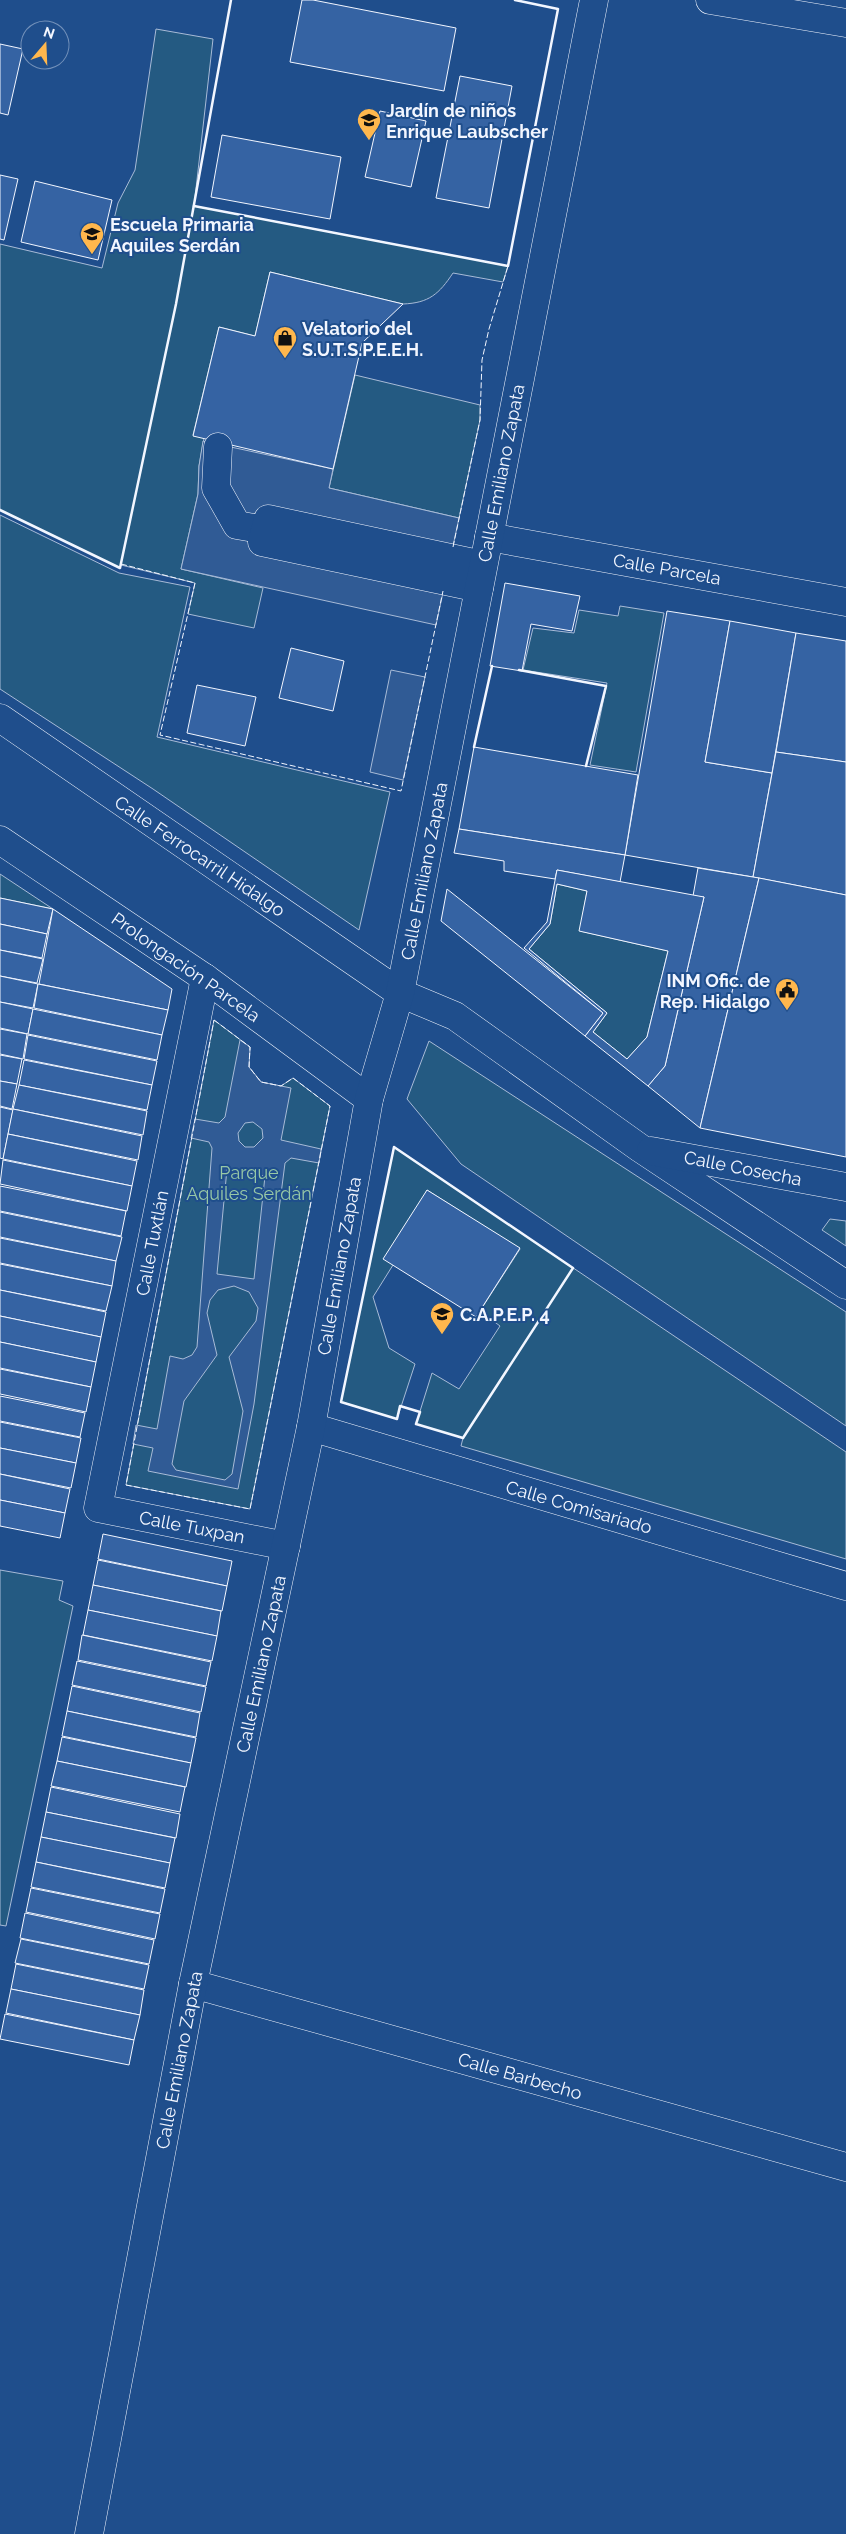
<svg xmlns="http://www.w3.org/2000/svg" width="846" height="2534" font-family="Raleway,sans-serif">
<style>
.green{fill:#245a82;stroke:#a8bbd7}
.parking{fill:#305b95;stroke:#a8bbd7;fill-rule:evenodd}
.building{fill:#3563a3;stroke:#f2f6ff;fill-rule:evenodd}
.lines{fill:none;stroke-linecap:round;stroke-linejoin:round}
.minor-casing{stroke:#f2f6ff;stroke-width:29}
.minor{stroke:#1f4e8c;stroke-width:28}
.fence{stroke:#f2f6ff;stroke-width:1;stroke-dasharray:6 2.5;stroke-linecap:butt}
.wall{stroke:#f2f6ff;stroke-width:2.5}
.labels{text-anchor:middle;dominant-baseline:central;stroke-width:4;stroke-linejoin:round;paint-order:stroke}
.poi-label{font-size:18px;font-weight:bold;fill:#f2f6ff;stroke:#1f4e8c;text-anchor:start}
.street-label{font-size:18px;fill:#f2f6ff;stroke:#1f4e8c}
.park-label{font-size:18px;fill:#97c8a6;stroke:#1f4e8c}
</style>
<rect width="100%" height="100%" fill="#1f4e8c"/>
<g class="green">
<path d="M156 29 213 39 194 206 508 266 503 282 453 273C439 294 429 303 403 304L270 272 255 336 219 327 193 435 204 438 199 466 198 494 181 569 263 588 254 628 188 614 195 583 121 565 120 568 0 510V244L102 268 118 203 135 170Z"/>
<path d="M355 375 480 405V420L459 518 329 488Z"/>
<path d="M0 515 119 573 190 587 157 737 390 792 359 930 153 789 0 689Z"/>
<path d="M620 606 664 613 636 772 590 765 607 683 523 670 533 628 574 633 579 610 618 616Z"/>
<path d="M0 874 53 909 0 898Z"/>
<path d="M557 884 587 891 580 931 668 951 647 1037 627 1059 593 1032 607 1013 529 949 550 924Z"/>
<path d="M214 1020 250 1047 249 1067 261 1082 281 1086 293 1078 330 1106 250 1509 126 1485Z"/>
<path d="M429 1041 846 1312V1426L461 1164 407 1099Z"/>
<path d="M394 1147 846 1452V1559L461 1446 463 1438 416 1424 432 1373 459 1389 500 1326 480 1311 520 1249 427 1190 393 1265 373 1297 389 1348 415 1364 397 1419 341 1402Z"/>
<path d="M830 1219 846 1221V1246L822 1230Z"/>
<path d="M0 1570 63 1581 59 1600 73 1606 6 1926 0 1925Z"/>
</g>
<g class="parking">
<path d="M203 441 333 469 329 488 459 518 436 625 181 569 198 494 199 466Z"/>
<path d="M391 670 425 677 403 780 370 772Z"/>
<path d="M240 1040 250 1047 249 1067 261 1082 291 1088 281 1140 321 1149 319 1163 291 1158 285 1163 254 1404 238 1489 148 1471 153 1448 133 1444 136 1425 157 1429 170 1356 183 1359 192 1355 197 1347 212 1148 209 1142 191 1138 195 1119 219 1123 225 1117ZM253 1122 262 1129 263 1138 254 1147H245L239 1141 238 1133 245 1123ZM227 1169 265 1176 254 1279 217 1274ZM234 1286 249 1292 258 1308 256 1321 229 1357 243 1411 232 1474 225 1480 176 1470 172 1464 184 1401 217 1355 207 1313 210 1300 218 1290Z"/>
</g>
<g class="building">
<path d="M302 0H313L456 28 444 91 290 62Z"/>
<path d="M0 44 23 49 8 115 0 113Z"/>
<path d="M460 76 512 86 489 208 436 198Z"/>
<path d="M380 111 426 121 411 187 365 177Z"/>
<path d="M222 135 341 157 330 219 211 197Z"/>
<path d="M0 175 18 179 4 240 0 239Z"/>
<path d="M35 181 112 200 98 260 21 242Z"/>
<path d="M270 272 403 304 362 343 333 469 193 436 219 327 255 336Z"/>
<path d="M505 583 580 596 572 631 531 624 522 671 490 666Z"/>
<path d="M667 611 730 621 705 762 772 773 753 877 625 855Z"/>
<path d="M730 621 796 633 772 773 705 762Z"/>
<path d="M796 633 846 641V762L776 752Z"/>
<path d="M291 648 344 661 333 711 279 698Z"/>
<path d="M197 685 256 697 245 746 187 733Z"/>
<path d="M474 747 638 775 625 855 459 829Z"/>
<path d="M776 752 846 762V895L753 877Z"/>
<path d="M459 829 625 855 620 882 557 870 555 879 504 871V861L454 853Z"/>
<path d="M698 868 759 878 700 1128 648 1086 665 1066 704 897 693 896Z"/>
<path d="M557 870 704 897 665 1066 648 1086 585 1036 603 1013 524 948 547 922ZM557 884 587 891 579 931 668 951 647 1037 627 1059 593 1032 607 1013 529 949 550 924Z"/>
<path d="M759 878 846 895V1157L700 1128Z"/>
<path d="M447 889 603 1013 585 1036 441 921Z"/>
<path d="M0 898 53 909 47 934 0 924Z"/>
<path d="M53 909 172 989 168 1010 39 984Z"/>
<path d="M0 924 47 934 42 958 0 950Z"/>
<path d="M0 950 43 959 37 983 0 976Z"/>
<path d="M0 976 38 984 33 1008 0 1002Z"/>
<path d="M38 984 168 1010 162 1035 34 1008Z"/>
<path d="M0 1002 33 1009 28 1034 0 1028Z"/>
<path d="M33 1009 162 1035 157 1060 28 1034Z"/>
<path d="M0 1029 27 1034 23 1059 0 1054Z"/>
<path d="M28 1035 157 1061 152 1085 24 1059Z"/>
<path d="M0 1055 22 1059 17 1084 0 1081Z"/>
<path d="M24 1060 152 1085 147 1110 19 1085Z"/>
<path d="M0 1081 17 1084 12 1109 0 1106Z"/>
<path d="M19 1085 147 1111 143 1135 13 1109Z"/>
<path d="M0 1107 13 1110 3 1159 0 1158Z"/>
<path d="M13 1109 142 1136 138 1160 8 1134Z"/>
<path d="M8 1134 137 1161 132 1186 3 1159Z"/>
<path d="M3 1160 132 1186 127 1211 0 1184Z"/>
<path d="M0 1186 126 1211 121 1236 0 1211Z"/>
<path d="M427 1190 520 1248 476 1317 383 1259Z"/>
<path d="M0 1212 122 1237 116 1261 0 1237Z"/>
<path d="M0 1238 116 1261 112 1286 0 1263Z"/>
<path d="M0 1264 112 1286 106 1311 0 1290Z"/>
<path d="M0 1290 106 1312 101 1337 0 1316Z"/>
<path d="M0 1316 101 1337 96 1362 0 1342Z"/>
<path d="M0 1342 96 1362 91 1387 0 1368Z"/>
<path d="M0 1369 91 1387 86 1412 0 1394Z"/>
<path d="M0 1396 85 1413 80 1437 0 1421Z"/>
<path d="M0 1422 81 1438 76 1463 0 1448Z"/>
<path d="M0 1448 76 1463 71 1488 0 1474Z"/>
<path d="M0 1474 70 1489 65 1513 0 1500Z"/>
<path d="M0 1500 65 1513 60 1538 0 1526Z"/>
<path d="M103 1534 232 1561 227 1586 98 1559Z"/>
<path d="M98 1560 227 1586 222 1611 93 1585Z"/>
<path d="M93 1585 221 1611 217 1636 88 1610Z"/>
<path d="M88 1610 217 1636 212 1661 83 1635Z"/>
<path d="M82 1635 211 1662 206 1686 78 1660Z"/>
<path d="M77 1661 206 1687 201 1712 72 1685Z"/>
<path d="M72 1686 200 1713 196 1737 67 1711Z"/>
<path d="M67 1711 196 1738 191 1763 62 1736Z"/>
<path d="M62 1737 191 1763 186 1787 57 1761Z"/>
<path d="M57 1761 185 1787 180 1812 51 1786Z"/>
<path d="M51 1787 180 1814 176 1838 46 1812Z"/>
<path d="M46 1812 175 1838 170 1863 41 1837Z"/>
<path d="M41 1837 170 1863 165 1888 36 1862Z"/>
<path d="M36 1862 165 1889 160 1913 31 1887Z"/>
<path d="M31 1888 160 1914 155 1939 26 1912Z"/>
<path d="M25 1913 154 1940 149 1964 20 1938Z"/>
<path d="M21 1939 149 1965 144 1989 15 1963Z"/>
<path d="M16 1964 144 1990 140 2015 11 1989Z"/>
<path d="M11 1989 140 2015 134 2040 6 2013Z"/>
<path d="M5 2014 134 2040 129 2065 0 2039Z"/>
</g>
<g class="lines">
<g class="minor-casing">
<g id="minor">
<path d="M710 0 846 23"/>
<path d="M218 447 216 488 237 525 265 530"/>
<path d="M489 537 846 602"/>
<path d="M479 588 262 542 268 519 483 565"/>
<path d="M0 718 400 993 455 1016 640 1148 846 1285"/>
<path d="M0 840 205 978 369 1099"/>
<path d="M205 978 98 1508 286 1546"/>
<path d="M651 1151 846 1187"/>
<path d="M311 1427 846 1586"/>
<path d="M193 1984 846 2167"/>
<path d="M89 2534 193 1984 311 1427 369 1099 400 993 594 0"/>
</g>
</g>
<use href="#minor" class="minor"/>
<g class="fence">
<path d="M453 547 480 420 482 360 489 329 508 266"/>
<path d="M121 564 195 583 160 735 401 791 443 591"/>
<path d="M214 1020 250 1047 249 1067 261 1082 281 1086 293 1078 330 1106 250 1509 126 1485Z"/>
</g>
<g class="wall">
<path d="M194 206 508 266 558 9 515 0"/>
<path d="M0 510 120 568 176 304 231 0"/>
<path d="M519 670 606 686 586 766"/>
<path d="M474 747 492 666"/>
<path d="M394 1147 573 1268 463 1438 416 1424 420 1412 400 1406 397 1419 341 1402Z"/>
</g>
</g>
<defs>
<g id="school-pin" transform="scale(1.25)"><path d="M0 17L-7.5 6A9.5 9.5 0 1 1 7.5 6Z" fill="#ffb74d" stroke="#1f4e8c"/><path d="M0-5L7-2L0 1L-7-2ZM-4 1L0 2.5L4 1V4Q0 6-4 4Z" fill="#111"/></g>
<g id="shop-pin" transform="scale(1.25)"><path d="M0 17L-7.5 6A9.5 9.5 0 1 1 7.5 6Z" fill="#ffb74d" stroke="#1f4e8c"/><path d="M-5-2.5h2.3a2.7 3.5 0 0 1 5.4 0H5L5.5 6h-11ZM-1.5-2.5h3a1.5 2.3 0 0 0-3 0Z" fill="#111"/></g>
<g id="civic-pin" transform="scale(1.25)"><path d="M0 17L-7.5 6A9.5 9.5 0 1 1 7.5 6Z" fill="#ffb74d" stroke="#1f4e8c"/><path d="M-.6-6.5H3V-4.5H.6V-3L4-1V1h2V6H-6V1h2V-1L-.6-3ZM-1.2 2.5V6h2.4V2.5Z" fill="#111"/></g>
</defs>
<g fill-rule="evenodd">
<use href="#school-pin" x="369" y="120"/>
<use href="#school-pin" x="92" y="234"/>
<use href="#shop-pin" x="285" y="338"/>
<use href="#civic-pin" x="787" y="990"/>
<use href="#school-pin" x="442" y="1314"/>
</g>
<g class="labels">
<g class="poi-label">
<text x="386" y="110">Jardín de niños<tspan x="386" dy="21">Enrique Laubscher</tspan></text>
<text x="110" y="224">Escuela Primaria<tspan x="110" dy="21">Aquiles Serdán</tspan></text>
<text x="302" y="328">Velatorio del<tspan x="302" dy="21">S.U.T.S.P.E.E.H.</tspan></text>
<text x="770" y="980" text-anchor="end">INM Ofic. de<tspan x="770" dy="21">Rep. Hidalgo</tspan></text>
<text x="460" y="1314">C.A.P.E.P. 4</text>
</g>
<g class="street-label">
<text transform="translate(501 473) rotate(-79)">Calle Emiliano Zapata</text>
<text transform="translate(667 569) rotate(10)">Calle Parcela</text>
<text transform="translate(200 856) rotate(34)">Calle Ferrocarril Hidalgo</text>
<text transform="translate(424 871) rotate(-79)">Calle Emiliano Zapata</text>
<text transform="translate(186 967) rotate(35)">Prolongación Parcela</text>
<text transform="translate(743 1168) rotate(11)">Calle Cosecha</text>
<text transform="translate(152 1243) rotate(-79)">Calle Tuxtlán</text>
<text transform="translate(339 1266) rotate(-80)">Calle Emiliano Zapata</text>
<text transform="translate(579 1507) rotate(16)">Calle Comisariado</text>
<text transform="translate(192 1527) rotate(11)">Calle Tuxpan</text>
<text transform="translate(261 1664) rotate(-78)">Calle Emiliano Zapata</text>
<text transform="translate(179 2060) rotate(-79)">Calle Emiliano Zapata</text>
<text transform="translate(520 2076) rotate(16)">Calle Barbecho</text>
</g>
<g class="park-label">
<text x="249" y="1172">Parque<tspan x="249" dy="21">Aquiles Serdán</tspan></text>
</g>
</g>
<g transform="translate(45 45) rotate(19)"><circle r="24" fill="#1f4e8c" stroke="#7391ba"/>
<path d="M0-4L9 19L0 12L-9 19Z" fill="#ffb74d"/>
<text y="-8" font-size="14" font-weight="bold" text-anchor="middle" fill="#f2f6ff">N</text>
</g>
</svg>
